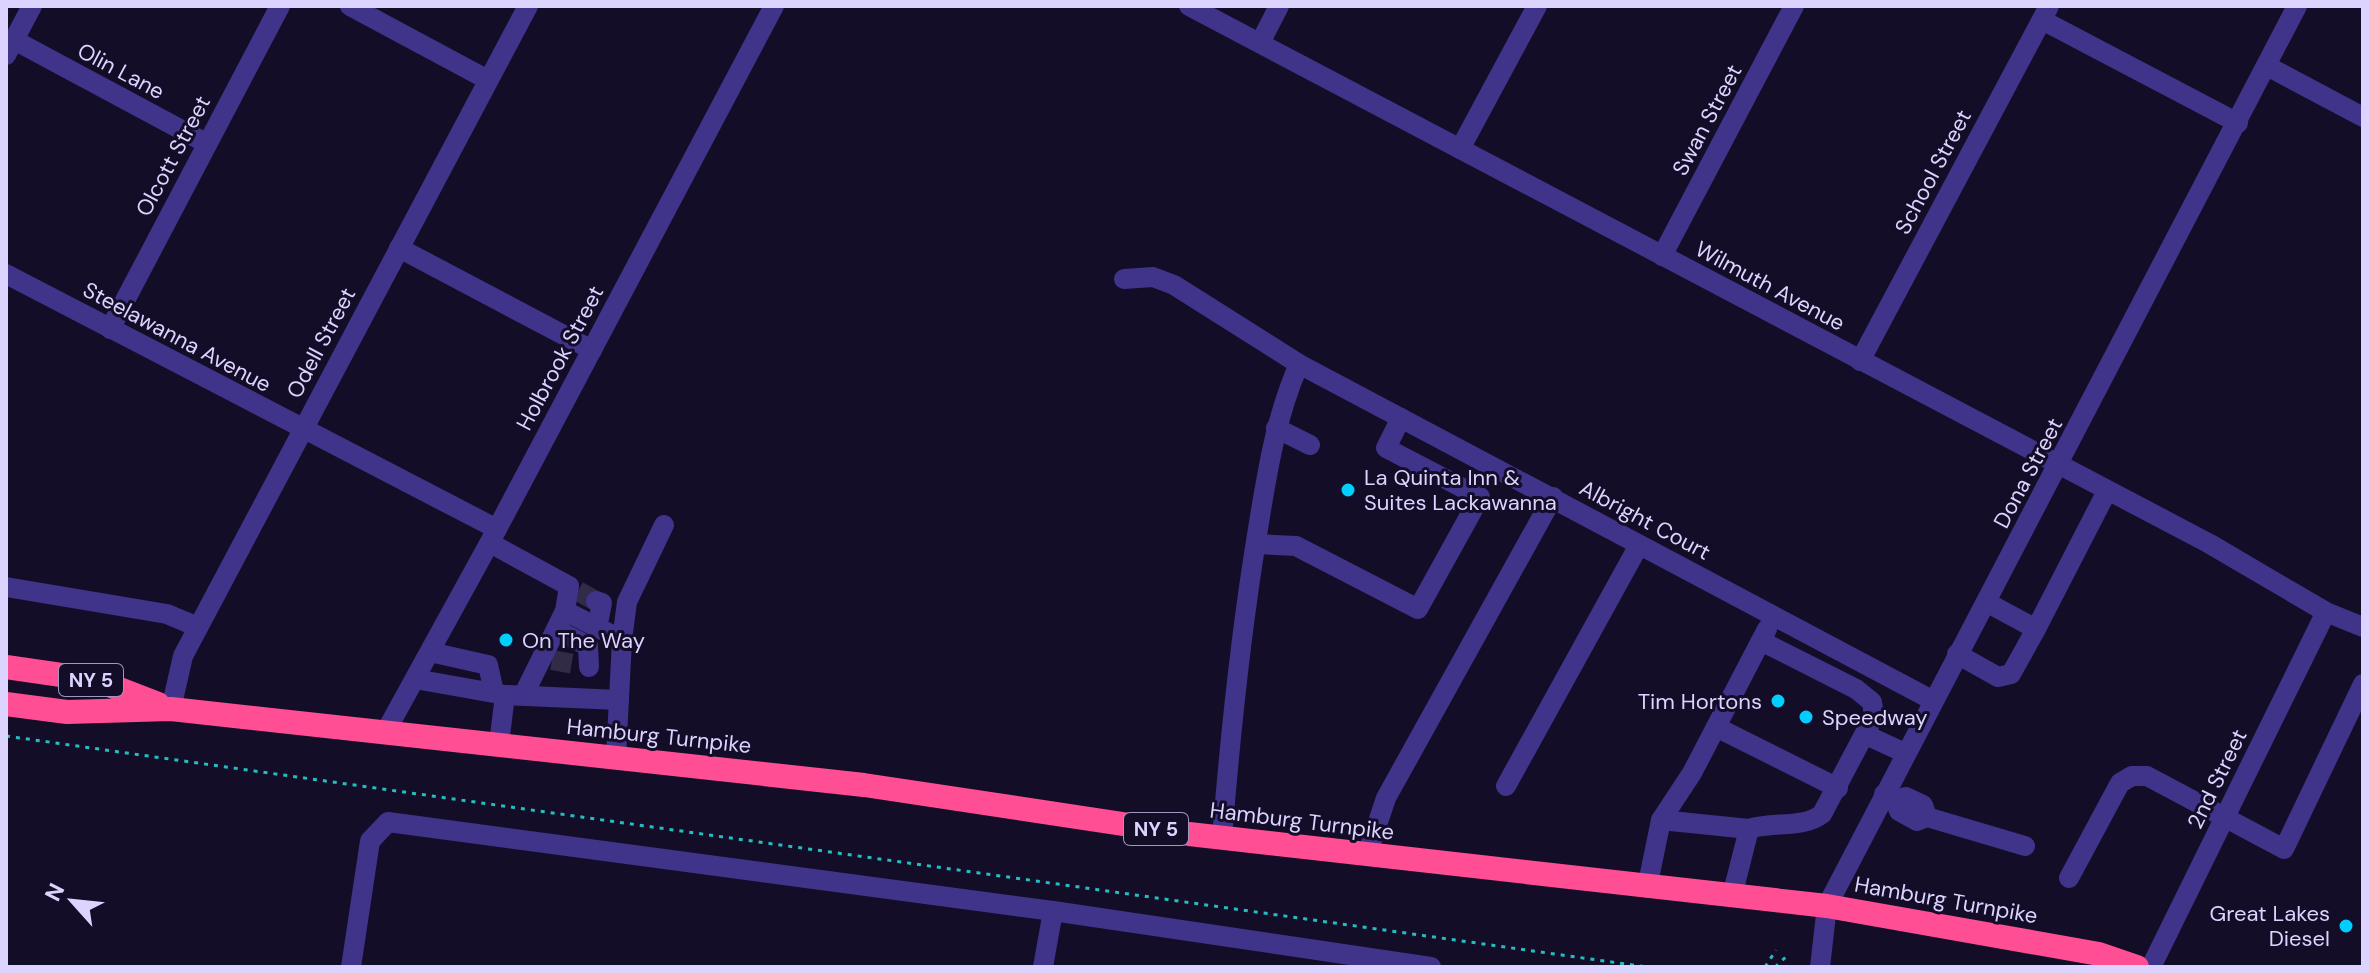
<svg xmlns="http://www.w3.org/2000/svg" width="2369" height="973" font-family="'DM Sans',sans-serif">
<style>
.lines{fill:none;stroke-linecap:round;stroke-linejoin:round}
.minor-tunnel{stroke:#322b47;stroke-width:20;stroke-dasharray:20 10;stroke-linecap:butt}
.path{stroke:#23bec2;stroke-width:3;stroke-dasharray:4 6;stroke-linecap:butt}
.minor{stroke:#3f338a;stroke-width:20}
.highway{stroke:#ff4e93;stroke-width:24}
.poi-dot{fill:#00cefe;stroke:#140d27;stroke-width:3}
.labels{text-anchor:middle;dominant-baseline:central;stroke-width:6;stroke-linejoin:round;paint-order:stroke}
.shield{fill:#140d27;stroke:#a098be;stroke-width:2}
.shield-label{font-size:20px;font-weight:bold;fill:#dcd3ff}
.street-label{font-size:22px;fill:#dcd3ff;stroke:#140d27}
.poi-label{font-size:22px;fill:#dcd3ff;stroke:#140d27;text-anchor:start}
</style>
<rect width="100%" height="100%" fill="#140d27"/>
<g class="lines">
<g class="minor-tunnel">
<path d="M578 591 596 601"/>
<path d="M552 660 574 664"/>
</g>
<g class="path">
<path d="M6 736 1647 967"/>
<path d="M1765 967 1776 950"/>
<path d="M1775 967 1788 955"/>
</g>
<g class="minor">
<path d="M350 6 488 80"/>
<path d="M1189 6 2210 544 2326 612 2363 627"/>
<path d="M2042 20 2238 123"/>
<path d="M14 40 206 143"/>
<path d="M1260 43 1279 6"/>
<path d="M6 55 32 6"/>
<path d="M2267 66 2363 117"/>
<path d="M1460 149 1537 6"/>
<path d="M399 248 592 350"/>
<path d="M1662 256 1794 6"/>
<path d="M6 274 497 529"/>
<path d="M1124 279 1153 277 1174 285 1299 364 1932 700"/>
<path d="M110 329 280 6"/>
<path d="M1860 361 2049 6"/>
<path d="M1276 428 1310 445"/>
<path d="M490 543 569 586 565 611 524 694"/>
<path d="M1256 544 1296 546 1418 609 1480 497 1386 448 1401 418"/>
<path d="M6 587 167 614 198 627"/>
<path d="M596 601 602 603 597 628"/>
<path d="M1986 602 2036 629 2107 491"/>
<path d="M565 611 622 640 616 757"/>
<path d="M557 630 588 646 589 667"/>
<path d="M622 640 627 602 664 525"/>
<path d="M430 652 488 665 494 692"/>
<path d="M1957 654 1998 677 2011 674 2036 629"/>
<path d="M415 679 505 695 619 700"/>
<path d="M171 709 183 656 528 6"/>
<path d="M1716 727 1838 788"/>
<path d="M386 731 497 529 774 6"/>
<path d="M1866 735 1905 753"/>
<path d="M499 744 505 695"/>
<path d="M1506 786 1639 545"/>
<path d="M1884 794 1895 800 1899 811 1917 821 1927 817 1923 805 1906 797 1895 800"/>
<path d="M1927 817 2025 846"/>
<path d="M1661 820 1749 829"/>
<path d="M1222 838C1230 738 1240 640 1256 541 1266 480 1274 421 1299 364"/>
<path d="M1367 855 1386 798 1553 497"/>
<path d="M2069 878 2120 783 2132 776H2147L2284 849 2363 684"/>
<path d="M1647 888 1661 820 1692 773 1767 629"/>
<path d="M1732 896 1749 829C1772 821 1803 829 1822 814L1874 716 1872 702 1856 689 1761 641"/>
<path d="M351 967 370 841 388 822 1053 911"/>
<path d="M1043 967 1053 911 1431 967"/>
<path d="M1820 967 1827 906 2297 6"/>
<path d="M2151 967 2326 612"/>
</g>
<g class="highway">
<path d="M6 667 96 680 158 704"/>
<path d="M6 704 67 712 171 709 864 785 1189 834 1827 906 2099 954 2137 967"/>
</g>
</g>
<g class="poi-dot">
<circle cx="1348" cy="490" r="8"/>
<circle cx="506" cy="640" r="8"/>
<circle cx="1778" cy="701" r="8"/>
<circle cx="1806" cy="717" r="8"/>
<circle cx="2346" cy="926" r="8"/>
</g>
<g class="labels">
<g class="shield">
<rect x="59" y="664" width="64" height="32" rx="6"/>
<rect x="1124" y="813" width="64" height="32" rx="6"/>
</g>
<g class="shield-label">
<text x="91" y="680">NY 5</text>
<text x="1156" y="829">NY 5</text>
</g>
<g class="street-label">
<text transform="translate(121 71) rotate(28)">Olin Lane</text>
<text transform="translate(1707 120) rotate(-62)">Swan Street</text>
<text transform="translate(173 156) rotate(-62)">Olcott Street</text>
<text transform="translate(1933 172) rotate(-62)">School Street</text>
<text transform="translate(1770 286) rotate(28)">Wilmuth Avenue</text>
<text transform="translate(177 337) rotate(28)">Steelawanna Avenue</text>
<text transform="translate(321 343) rotate(-62)">Odell Street</text>
<text transform="translate(560 358) rotate(-62)">Holbrook Street</text>
<text transform="translate(2028 473) rotate(-62)">Dona Street</text>
<text transform="translate(1645 520) rotate(28)">Albright Court</text>
<text transform="translate(659 736) rotate(6)">Hamburg Turnpike</text>
<text transform="translate(2217 779) rotate(-64)">2nd Street</text>
<text transform="translate(1302 821) rotate(7)">Hamburg Turnpike</text>
<text transform="translate(1946 900) rotate(10)">Hamburg Turnpike</text>
</g>
<g class="poi-label">
<text x="1364" y="477">La Quinta Inn &amp;<tspan x="1364" dy="25">Suites Lackawanna</tspan></text>
<text x="522" y="640">On The Way</text>
<text x="1762" y="701" text-anchor="end">Tim Hortons</text>
<text x="1822" y="717">Speedway</text>
<text x="2330" y="913" text-anchor="end">Great Lakes<tspan x="2330" dy="25">Diesel</tspan></text>
</g>
</g>
<rect width="2369" height="973" fill="none" stroke="#dcd3ff" stroke-width="16"/>
<g transform="translate(72 901) rotate(297)" stroke="#140d27" stroke-width="6" paint-order="stroke">
<path d="M0-6L14 30L0 20L-14 30Z" fill="#dcd3ff"/>
<text y="-12" font-size="22" font-weight="bold" text-anchor="middle" fill="#dcd3ff">N</text>
</g>
</svg>
